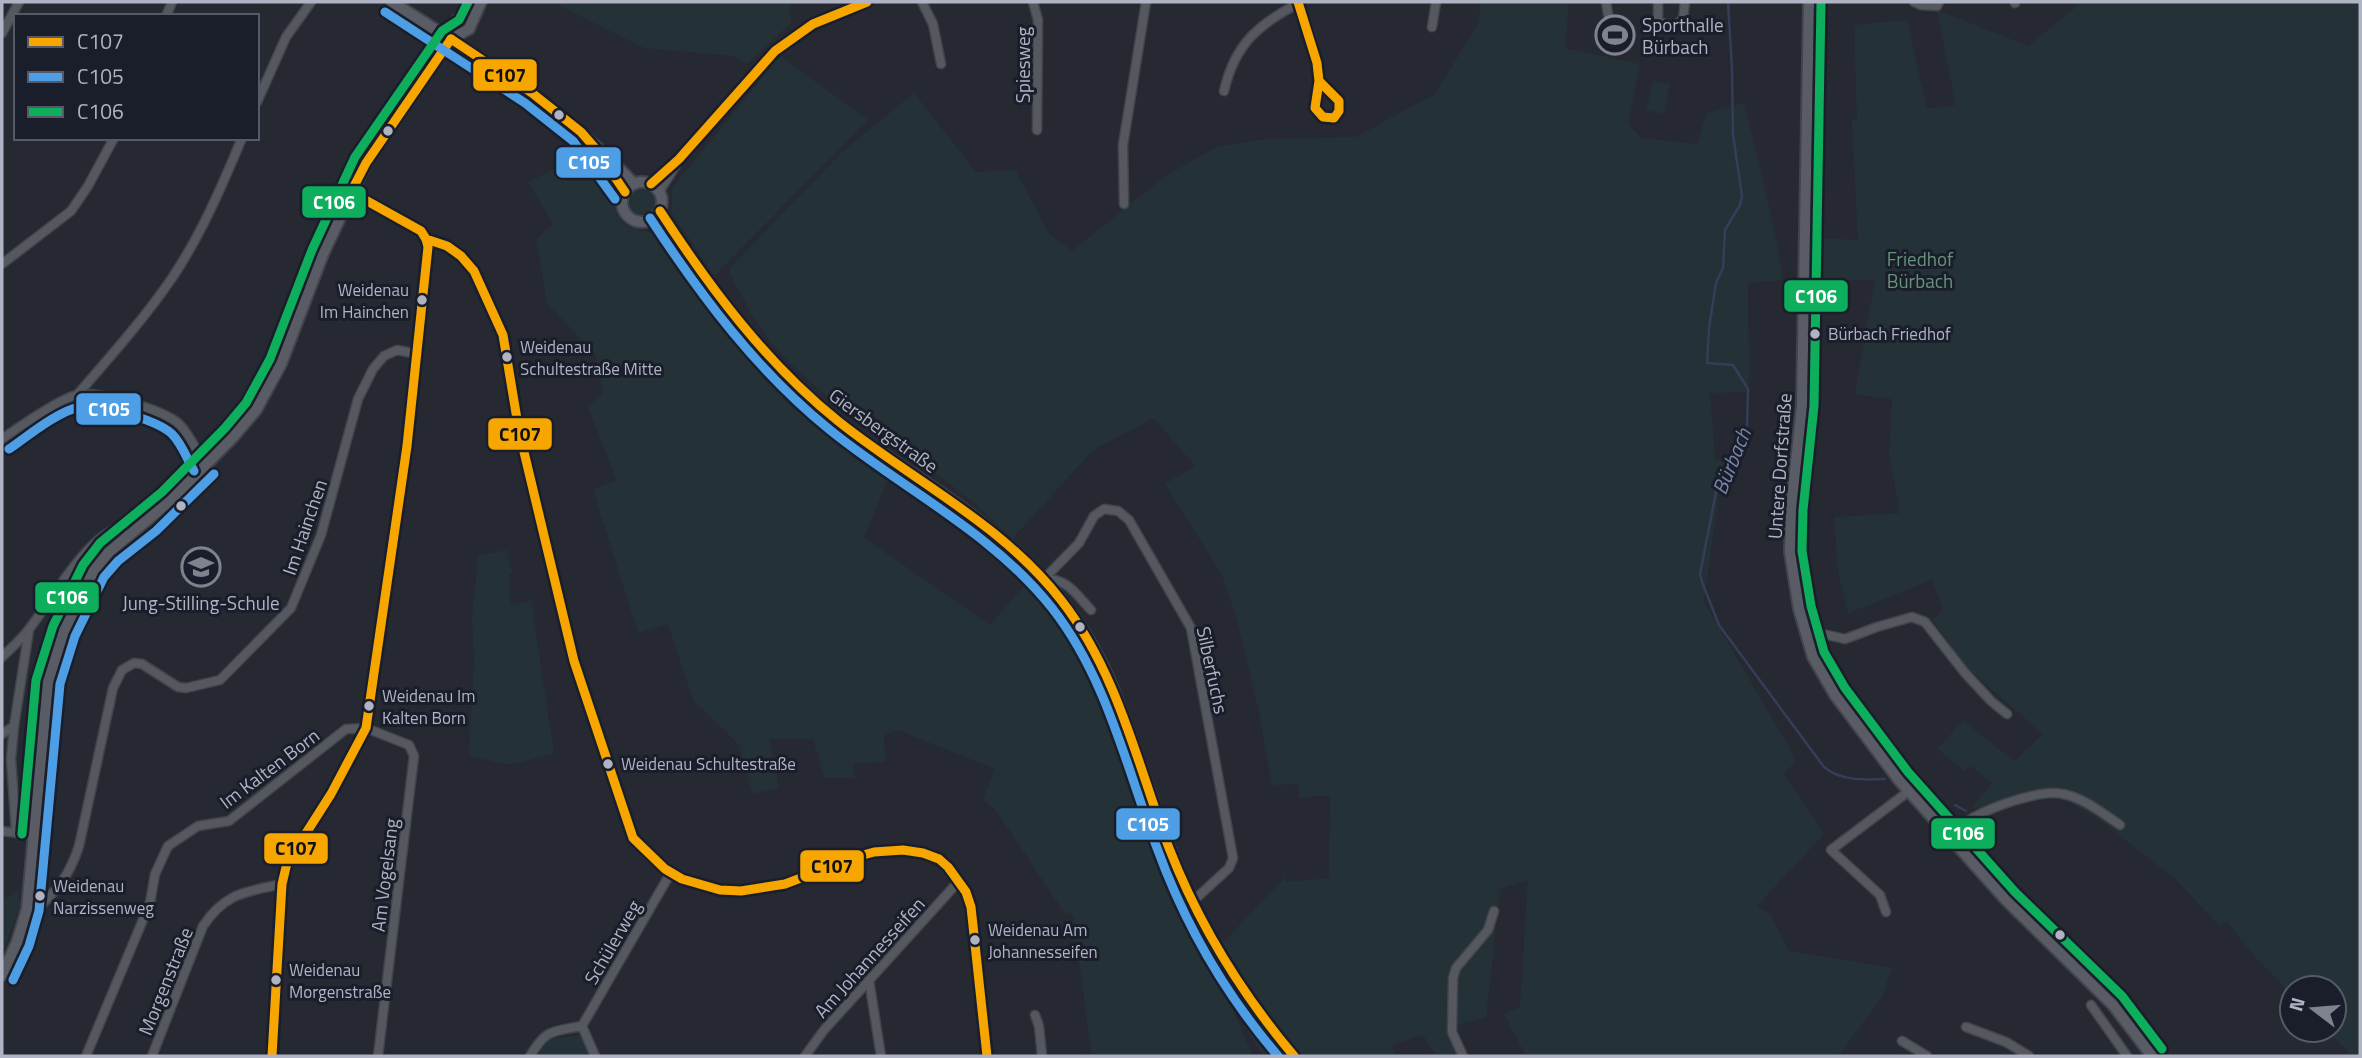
<svg xmlns="http://www.w3.org/2000/svg" width="2362" height="1058" font-family="'Titillium Web',sans-serif">
<style>
.green{fill:#243237}
.lines{fill:none;stroke-linecap:round;stroke-linejoin:round}
.stream{stroke:#353d59;stroke-width:2.5}
.street-casing{stroke:#42444b;stroke-width:11}
.secondary-casing{stroke:#42444b;stroke-width:14}
.street{stroke:#565860;stroke-width:8}
.secondary{stroke:#5a5c65;stroke-width:10}
.bus-1-casing{stroke:#1a1e2b;stroke-width:14}
.bus-2-casing{stroke:#1a1e2b;stroke-width:14}
.bus-3-casing{stroke:#1a1e2b;stroke-width:14}
.bus-1{stroke:#f7a600;stroke-width:9}
.bus-2{stroke:#4d9ee5;stroke-width:9}
.bus-3{stroke:#0daf5c;stroke-width:9}
.bus-dot{fill:#afb3c3;stroke:#1a1e2b;stroke-width:2.5}
.labels{text-anchor:middle;dominant-baseline:central;stroke-width:6;stroke-linejoin:round;paint-order:stroke}
.bus-label{font-size:17px;fill:#afb3c3;stroke:#1a1e2b;text-anchor:start}
.poi-label{font-size:19px;fill:#afb3c3;stroke:#1a1e2b;text-anchor:start}
.street-label{font-size:19px;fill:#afb3c3;stroke:#1a1e2b}
.park-label{font-size:19px;fill:#68927a;stroke:#1a1e2b}
.water-label{font-size:21px;font-style:italic;fill:#7985aa;stroke:#1a1e2b}
.line-badge{stroke:#1a1e2b;stroke-width:2.5}
.badge-label{font-size:19px;text-anchor:middle;font-weight:bold;fill:#fff}
.pale-badge-label{font-size:19px;text-anchor:middle;font-weight:bold;fill:#111}
</style>
<rect width="100%" height="100%" fill="#262932"/>
<g class="green">
<path d="M552 2H790L791 23 747 64 734 56 644 48Z"/>
<path d="M1480 2H1569L1565 48 1640 64 1628 124 1641 138 1697 144 1707 113 1744 103 1773 223 1783 280 1748 283 1749 392 1710 393 1715 461H1730L1720 485 1704 602 1788 745 1795 762 1784 774 1824 834 1756 907 1770 914 1789 951 1892 968 1882 997 1838 1056H1529L1524 1052 1504 1014 1520 1007 1528 880 1500 889 1486 1017 1455 1026 1465 1056H1436L1423 1035 1391 1045 1396 1056H1304L1258 1003 1220 946 1285 877 1286 882 1329 878 1330 795 1299 798V784L1272 785 1260 718 1238 623 1222 575 1165 484 1195 466 1154 418 1093 450 1012 539 971 500 861 418 831 400 796 369 770 342 751 313 729 272 731 267 841 153 914 93 976 172 1015 170 1050 235 1072 251 1167 175 1219 146 1268 139 1356 137 1435 94 1479 22Z"/>
<path d="M2082 2H2360V1056H2353L2327 1030H2334V988H2292V994L2258 960 2227 922 2220 926 2173 877 2101 821 2060 796 1971 809 1992 783 1971 766 1965 771 1937 749 1963 721 2014 761 2043 734 1967 668 1932 619 1943 611 1932 580 1848 613 1838 571 1834 517 1900 513 1889 455 1892 399 1855 394 1875 280H1812L1814 238 1858 240 1852 120 1857 119 1854 25 1907 20 1927 109 1956 105 1937 10 2028 46Z"/>
<path d="M780 56 868 120 714 276 672 213V188Z"/>
<path d="M1653 80 1670 84 1664 114 1646 110Z"/>
<path d="M591 161C598 170 606 179 612 189 619 201 609 212 625 224 634 232 647 229 656 236L659 235 743 342 787 387 815 411 844 429 899 469 885 486 864 538 990 625 1033 576 1081 634 1176 887 1211 957 1229 984V1001L1253 1056H1081L1091 1054 1074 920 1071 912 1065 914 998 813 983 799 995 769 898 730 884 734 885 762 853 763 855 778H824L813 739H769L779 788 752 794 739 745 693 700 668 624 638 633 593 489 617 481 588 407 603 393 595 354 547 303 536 239 553 224 528 182 569 162Z"/>
<circle cx="642" cy="202" r="13"/>
<path d="M507 550 512 573 509 574 511 605 531 600 554 753 510 765 469 756 474 661 472 618 478 556Z"/>
<path d="M19 892 20 906 2 955V900Z"/>
<path d="M1238 998 1277 1051 1281 1056H1263C1254 1040 1235 1016 1238 998Z"/>
<path d="M581 1035 589 1056H537L550 1039Z"/>
</g>
<g class="lines">
<g class="stream">
<path d="M1728 2 1732 69 1733 135 1742 196 1740 205 1725 230 1723 268 1716 283 1709 328 1707 363 1733 365 1748 389 1747 429 1732 468 1716 492 1700 574 1702 582 1719 625 1824 767C1840 781 1865 780 1885 779"/>
<path d="M1908 777 1912 778"/>
<path d="M1955 805 1966 811"/>
</g>
<g class="street-casing">
<g id="street">
<path d="M922 2 933 24 941 64"/>
<path d="M1033 2 1038 20 1037 130"/>
<path d="M1298 2C1306 20 1320 61 1319 81 1319 91 1311 102 1317 112 1321 118 1330 121 1336 116 1349 103 1328 89 1320 82"/>
<path d="M1606 2 1608 14"/>
<path d="M1658 2V22L1674 26 1683 19 1685 2"/>
<path d="M1914 2 1921 5 1937 6 1939 2"/>
<path d="M2015 3V2"/>
<path d="M166 16 172 2"/>
<path d="M1432 27 1436 2"/>
<path d="M2 33 19 2"/>
<path d="M1224 91C1235 43 1260 23 1301 2"/>
<path d="M257 102 286 37 311 2"/>
<path d="M651 184 679 159 775 51 813 24 867 2"/>
<path d="M351 192 421 231 426 239 447 246 461 256 474 271 503 335 519 431 574 661 633 838C672 889 724 900 785 884 813 877 838 861 866 854 887 849 920 848 939 859 948 865 954 875 960 883 964 889 969 895 970 902 974 915 974 931 975 945 980 982 983 1019 987 1056"/>
<path d="M659 192 676 165"/>
<path d="M1124 204 1123 145 1146 2"/>
<path d="M2 264 71 211 88 186 114 138"/>
<path d="M77 395C110 357 144 319 172 278 201 235 222 186 242 138"/>
<path d="M2 439C19 427 56 401 76 395 96 390 164 410 179 424 190 435 197 452 205 465"/>
<path d="M1044 579 1079 543 1094 516 1104 509 1118 511 1129 520 1191 628 1233 858 1229 868 1192 902"/>
<path d="M1044 579C1067 578 1076 594 1091 610"/>
<path d="M1805 630 1845 639 1877 627 1912 617 1925 622 1965 673 1991 701 2007 714"/>
<path d="M2 657C11 648 21 640 29 629 52 600 82 544 115 529L131 535"/>
<path d="M2 734 14 726"/>
<path d="M2 831 34 835"/>
<path d="M16 832 11 759 14 726 29 630"/>
<path d="M1948 837C1956 830 1965 822 1974 817 1995 806 2040 789 2063 794 2084 798 2102 813 2120 825"/>
<path d="M27 909 36 911C58 888 69 877 79 846L113 688 122 670 134 663 142 664 178 687 186 688 220 680 291 608 321 535 358 399 373 369 384 356 397 350 417 354"/>
<path d="M1886 912 1880 895 1831 850 1909 791"/>
<path d="M869 980 881 1056"/>
<path d="M2091 1005 2127 1056"/>
<path d="M1035 1015 1039 1026 1042 1056"/>
<path d="M582 1026 595 1056"/>
<path d="M1966 1027 2006 1042 2029 1056"/>
<path d="M1902 1041 1927 1056"/>
<path d="M86 1056 150 903 155 874 168 846 198 826 229 821 346 729 366 728 409 745 414 756 378 1056"/>
<path d="M152 1056 203 926C225 893 245 892 282 884"/>
<path d="M272 1056 278 976 282 884 287 863 331 794 366 728 407 446 428 247 426 239"/>
<path d="M530 1056C547 1028 552 1032 582 1026L670 874"/>
<path d="M805 1056 824 1030 959 881"/>
<path d="M1463 1056 1452 1032 1453 978 1456 968 1488 930 1494 911"/>
</g>
</g>
<g class="secondary-casing">
<g id="secondary">
<path d="M392 2C477 56 565 109 634 184"/>
<path d="M1809 2 1802 406 1791 509 1790 552 1799 609 1813 657 1835 695 1899 780 2006 900 2113 1005 2152 1056"/>
<path d="M451 39 469 29 481 2"/>
<path d="M601 156 625 192"/>
<circle cx="642" cy="202" r="20"/>
<path d="M660 211C706 283 759 354 825 410 861 441 902 466 941 493 1017 546 1074 598 1111 684 1140 756 1159 830 1191 900 1217 957 1253 1009 1294 1056"/>
<path d="M652 219 680 248"/>
<path d="M2 975 17 942 27 909 48 682 64 631 94 570 109 552 170 501 234 436 256 410 281 364 323 254 366 163 451 39 457 20 476 2"/>
</g>
</g>
<use href="#street" class="street"/>
<use href="#secondary" class="secondary"/>
<g class="bus-1-casing">
<g id="bus-1">
<path d="M1298 2 1317 63 1319 81 1315 108 1323 117 1334 118 1339 111V101L1320 82"/>
<path d="M451 39 532 93 581 132 595 148 625 192"/>
<path d="M651 184 679 159 775 51 813 24 867 2"/>
<path d="M351 192 421 231 426 239 447 246 461 256 474 271 503 335 519 431 574 661 633 838 665 869 682 879 720 890 741 891 785 884 856 857 874 852 903 850 923 853 939 859 948 867 966 892 971 907 987 1056"/>
<path d="M351 192 366 163 451 39"/>
<path d="M660 211C710 288 766 363 838 421 913 481 1001 523 1061 600 1118 673 1137 764 1169 848 1199 925 1241 993 1294 1056"/>
<path d="M272 1056 282 884 287 863 331 794 366 728 407 446 428 247 426 239"/>
</g>
</g>
<g class="bus-2-casing">
<g id="bus-2">
<path d="M385 12 525 103 573 141 615 199"/>
<path d="M650 218C701 296 757 371 830 430 904 490 992 532 1052 608 1107 678 1126 767 1157 848 1185 925 1225 994 1278 1056"/>
<path d="M9 449C28 436 57 412 79 407 99 403 157 420 172 434 182 444 187 459 194 471"/>
<path d="M13 980 29 946 39 911 60 684 75 636 104 577 118 561 156 531 214 474"/>
</g>
</g>
<g class="bus-3-casing">
<g id="bus-3">
<path d="M1821 2 1814 406 1803 510 1802 551 1811 606 1824 652 1845 688 1908 772 2015 892 2122 996 2162 1049"/>
<path d="M22 834 36 680 53 626 83 565 100 543 162 492 225 428 246 403 270 359 312 250 355 157 442 31 459 20 468 2"/>
</g>
</g>
<use href="#bus-1" class="bus-1"/>
<use href="#bus-2" class="bus-2"/>
<use href="#bus-3" class="bus-3"/>
</g>
<defs>
<g id="stadium-ring" transform="scale(2.0125)"><circle r="9.5" fill="#1a1e2b" stroke="#7f8390" stroke-width="1.5"/><path d="M0-5a6.5 5 0 1 0 0 10a6.5 5 0 1 0 0-10ZM-3.5-1.8h7v3.6h-7Z" fill="#7f8390"/></g>
<g id="school-ring" transform="scale(2.0125)"><circle r="9.5" fill="#1a1e2b" stroke="#7f8390" stroke-width="1.5"/><path d="M0-5L7-2L0 1L-7-2ZM-4 1L0 2.5L4 1V4Q0 6-4 4Z" fill="#7f8390"/></g>
</defs>
<g fill-rule="evenodd">
<use href="#stadium-ring" x="1615" y="35"/>
<use href="#school-ring" x="201" y="567"/>
</g>
<g class="bus-dot">
<circle cx="559" cy="115" r="6"/>
<circle cx="388" cy="131" r="6"/>
<circle cx="422" cy="300" r="6"/>
<circle cx="1815" cy="334" r="6"/>
<circle cx="507" cy="357" r="6"/>
<circle cx="181" cy="506" r="6"/>
<circle cx="1080" cy="627" r="6"/>
<circle cx="369" cy="706" r="6"/>
<circle cx="608" cy="764" r="6"/>
<circle cx="40" cy="896" r="6"/>
<circle cx="2060" cy="935" r="6"/>
<circle cx="975" cy="940" r="6"/>
<circle cx="276" cy="980" r="6"/>
</g>
<g class="labels">
<g class="bus-label">
<text x="409" y="290" text-anchor="end">Weidenau<tspan x="409" dy="22">Im Hainchen</tspan></text>
<text x="1828" y="334">Bürbach Friedhof</text>
<text x="520" y="347">Weidenau<tspan x="520" dy="22">Schultestraße Mitte</tspan></text>
<text x="382" y="696">Weidenau Im<tspan x="382" dy="22">Kalten Born</tspan></text>
<text x="621" y="764">Weidenau Schultestraße</text>
<text x="53" y="886">Weidenau<tspan x="53" dy="22">Narzissenweg</tspan></text>
<text x="988" y="930">Weidenau Am<tspan x="988" dy="22">Johannesseifen</tspan></text>
<text x="289" y="970">Weidenau<tspan x="289" dy="22">Morgenstraße</tspan></text>
</g>
<g class="poi-label">
<text x="1642" y="24">Sporthalle<tspan x="1642" dy="22">Bürbach</tspan></text>
<text x="201" y="602" text-anchor="middle">Jung-Stilling-Schule</text>
</g>
<g class="street-label">
<text transform="translate(1022 65) rotate(-90)">Spiesweg</text>
<text transform="translate(884 430) rotate(36)">Giersbergstraße</text>
<text transform="translate(1779 466) rotate(-86)">Untere Dorfstraße</text>
<text transform="translate(304 527) rotate(-71)">Im Hainchen</text>
<text transform="translate(1213 670) rotate(78)">Silberfuchs</text>
<text transform="translate(269 768) rotate(-37)">Im Kalten Born</text>
<text transform="translate(384 875) rotate(-83)">Am Vogelsang</text>
<text transform="translate(612 942) rotate(-60)">Schülerweg</text>
<text transform="translate(869 957) rotate(-48)">Am Johannesseifen</text>
<text transform="translate(165 981) rotate(-68)">Morgenstraße</text>
</g>
<g class="park-label">
<text x="1920" y="258">Friedhof<tspan x="1920" dy="22">Bürbach</tspan></text>
</g>
<g class="water-label">
<text transform="translate(1731 461) rotate(-68)">Bürbach</text>
</g>
</g>
<g class="line-badge">
<rect x="472" y="58" width="66" height="34" rx="7" fill="#f7a600"/>
<rect x="555" y="146" width="67" height="33" rx="7" fill="#4d9ee5"/>
<rect x="301" y="185" width="66" height="34" rx="7" fill="#0daf5c"/>
<rect x="1783" y="279" width="66" height="34" rx="7" fill="#0daf5c"/>
<rect x="75" y="392" width="67" height="34" rx="7" fill="#4d9ee5"/>
<rect x="487" y="417" width="66" height="34" rx="7" fill="#f7a600"/>
<rect x="34" y="581" width="66" height="33" rx="7" fill="#0daf5c"/>
<rect x="1115" y="807" width="66" height="34" rx="7" fill="#4d9ee5"/>
<rect x="1930" y="817" width="66" height="33" rx="7" fill="#0daf5c"/>
<rect x="263" y="832" width="66" height="33" rx="7" fill="#f7a600"/>
<rect x="799" y="849" width="66" height="34" rx="7" fill="#f7a600"/>
</g>
<g class="badge-label">
<text x="589" y="169">C105</text>
<text x="334" y="209">C106</text>
<text x="1816" y="303">C106</text>
<text x="109" y="416">C105</text>
<text x="67" y="604">C106</text>
<text x="1148" y="831">C105</text>
<text x="1963" y="840">C106</text>
</g>
<g class="pale-badge-label">
<text x="505" y="82">C107</text>
<text x="520" y="441">C107</text>
<text x="296" y="855">C107</text>
<text x="832" y="873">C107</text>
</g>
<rect width="2362" height="1058" fill="none" stroke="#afb3c3" stroke-width="7"/>
<rect x="14" y="14" width="245" height="126" fill="#1a1e2b" stroke="#565a68" stroke-width="2"/>
<rect x="28" y="37" width="35" height="10" fill="#f7a600" stroke="#565a68" stroke-width="2"/>
<text x="77" y="49" font-size="21" fill="#afb3c3">C107</text>
<rect x="28" y="72" width="35" height="10" fill="#4d9ee5" stroke="#565a68" stroke-width="2"/>
<text x="77" y="84" font-size="21" fill="#afb3c3">C105</text>
<rect x="28" y="107" width="35" height="10" fill="#0daf5c" stroke="#565a68" stroke-width="2"/>
<text x="77" y="119" font-size="21" fill="#afb3c3">C106</text>
<g transform="translate(2313 1009) rotate(286)"><circle r="33" fill="#1a1e2b" stroke="#565a68" stroke-width="2"/>
<path d="M0-5L12 26L0 18L-12 26Z" fill="#7f8390"/>
<text y="-10" font-size="19" font-weight="bold" text-anchor="middle" fill="#afb3c3">N</text>
</g>
</svg>
